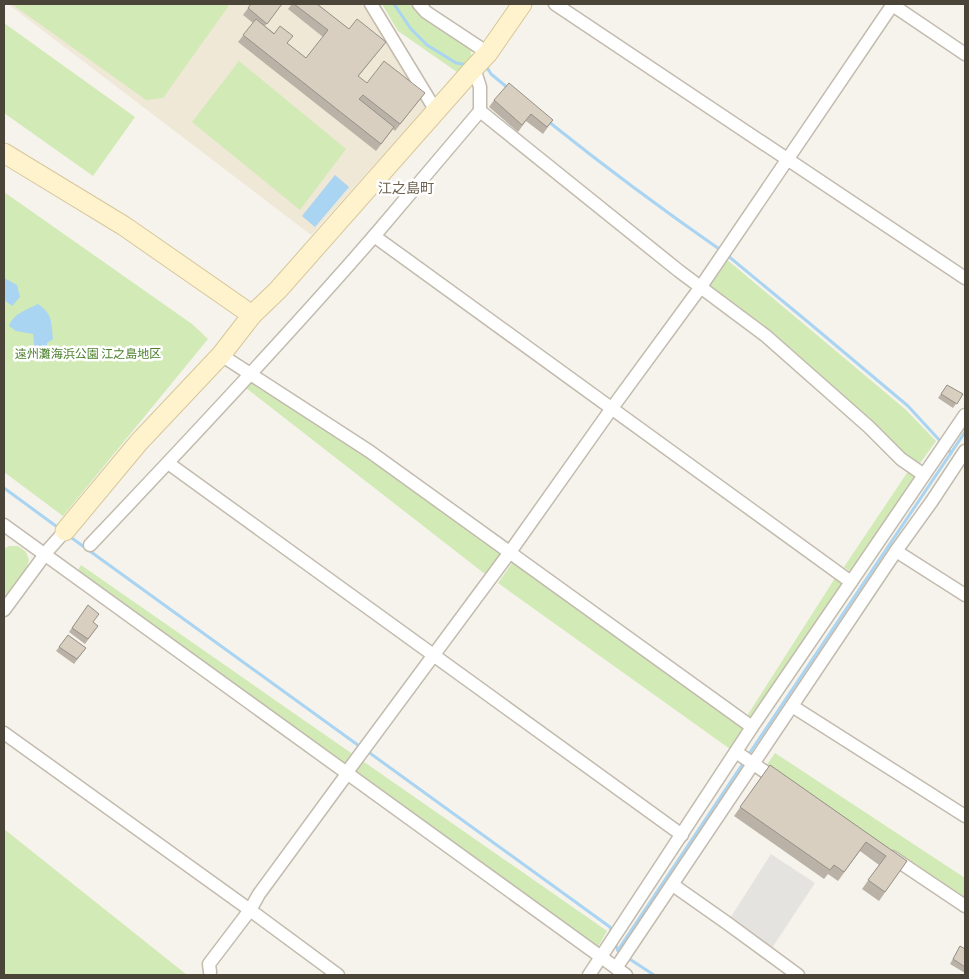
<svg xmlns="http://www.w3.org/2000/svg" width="969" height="979" font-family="'Archivo Narrow','Noto Sans JP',sans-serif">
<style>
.education{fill:#efe8d6}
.green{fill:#d2eab5}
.parking{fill:#e5e3e0}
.water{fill:#a9d4f2}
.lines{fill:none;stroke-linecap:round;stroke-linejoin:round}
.stream{stroke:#a9d4f2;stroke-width:3}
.street-casing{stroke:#c2bbae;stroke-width:15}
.secondary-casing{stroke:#d6c79b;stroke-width:21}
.street{stroke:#fff;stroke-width:12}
.secondary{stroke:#fff3cd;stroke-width:19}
.wall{fill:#bab2a6}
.building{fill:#d8cfc1;stroke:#979187}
.labels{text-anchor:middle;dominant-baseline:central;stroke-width:5;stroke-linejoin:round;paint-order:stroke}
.park-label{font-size:12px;fill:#4a7f2a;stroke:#fff}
.neighbourhood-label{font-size:14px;fill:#6e6250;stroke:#fff}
</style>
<rect width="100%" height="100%" fill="#f6f3ec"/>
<path class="education" d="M8 4H363L426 107 311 235Z"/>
<g class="green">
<path d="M12 4H230L163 98 146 100Z"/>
<path d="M382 4H414L419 14 471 50V60L457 72 398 31Z"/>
<path d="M4 23 135 117 93 176 4 113Z"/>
<path d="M239 61 346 149 300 210 192 122Z"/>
<path d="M4 192 192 324 208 339 63 516 4 472Z"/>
<path d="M725 258 905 409 936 441 918 466 711 290 708 284Z"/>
<path d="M251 383 366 455 500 554 485 574 246 388Z"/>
<path d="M909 470 919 477 853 574 844 567Z"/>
<path d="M9 546H18L26 552 29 560 26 569 4 598V549Z"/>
<path d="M512 563 744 729 730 749 498 583Z"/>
<path d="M81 565 607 931 598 947 78 570Z"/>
<path d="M837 575 844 586 753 720 747 716Z"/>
<path d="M775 753 965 878V900L766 766Z"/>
<path d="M4 829 187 975H4Z"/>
</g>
<path class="parking" d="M771 854 815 883 770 951 727 923Z"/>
<g class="water">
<path d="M335 175 349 187 315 227 302 216Z"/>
<path d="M4 278 17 285 20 297 12 306 4 300Z"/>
<path d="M38 304C53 315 51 321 53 339L47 343V350L35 352 33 334 16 331 9 326C13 314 26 310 38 304Z"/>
</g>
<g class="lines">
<g class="stream">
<path d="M394 4 411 29 427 45 456 63 468 65"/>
<path d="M484 69H488L491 74 508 88"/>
<path d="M549 122C605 167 663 210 722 251"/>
<path d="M727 255 808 322 908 406 942 443"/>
<path d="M947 448 951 453"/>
<path d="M4 488 60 529"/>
<path d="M69 536 362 748"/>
<path d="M367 751 610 927 612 933"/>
<path d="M747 757 965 432"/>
<path d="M615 943 618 951 623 954"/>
<path d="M618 950 744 762"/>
<path d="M628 958 654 975"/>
</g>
<g class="street-casing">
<g id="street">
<path d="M371 4 436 111"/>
<path d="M419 4 426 12 488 53"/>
<path d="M555 4 965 278"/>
<path d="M891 4 965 54"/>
<path d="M474 68 480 87V111L679 271 766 336 869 427 901 459 924 475"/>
<path d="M374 236 851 582"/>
<path d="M221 355 369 451 752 727"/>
<path d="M168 463 682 835"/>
<path d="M4 525 626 975"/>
<path d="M90 545C187 443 283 341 375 235 410 194 445 152 480 111"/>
<path d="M896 551 965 595"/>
<path d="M4 610 49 549 65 531"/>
<path d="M792 706 965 816"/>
<path d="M4 733 250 910 338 975"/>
<path d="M736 752 780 782"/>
<path d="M892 857 965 906"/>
<path d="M673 885 727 923 798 975"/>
<path d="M616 968 896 551 932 501 965 451"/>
<path d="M210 972 209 964 250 910 259 894 347 774 350 768 510 552 612 408 700 288 893 4"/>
<path d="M589 975 752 727 965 415"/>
</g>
</g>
<g class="secondary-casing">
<g id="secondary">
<path d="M4 153 124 226 252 315"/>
<path d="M65 531 139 442 221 355 252 315 278 290 474 68 488 53 522 4"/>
</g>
</g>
<use href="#street" class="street"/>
<use href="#secondary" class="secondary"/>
</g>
<g class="wall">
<path d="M251 4H282L265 26 306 58 323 37 288 9 292 4H317L349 29 386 42 358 77 367 83 425 93 395 131 393 129 376 151 238 42 253 23 243 15Z"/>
<path d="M494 100 553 120 543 134 526 121 518 132 489 107Z"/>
<path d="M947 385 963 394 953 408 938 398Z"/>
<path d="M88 605 93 622 98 626 85 644 69 632Z"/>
<path d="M68 635 86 648 74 664 56 651Z"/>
<path d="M770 765 907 861 879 901 862 889 879 865 860 851 838 881 828 874 824 879 734 816Z"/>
<path d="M960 946 965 949V973L950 964Z"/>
</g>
<g class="building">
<path d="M251 4H282L267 24 248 8Z"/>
<path d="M294 4H317L349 29 357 19 386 42 358 76 367 83 384 61 425 93 400 124 363 95 359 99 394 127 381 144 243 35 256 19 274 34 280 26 293 36 287 43 306 58 328 30Z"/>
<path d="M509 83 553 120 547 127 531 114 522 125 494 100Z"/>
<path d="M947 385 963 394 957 404 941 394Z"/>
<path d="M88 605 99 614 93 622 98 626 88 639 72 628Z"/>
<path d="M68 635 86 648 77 659 59 647Z"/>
<path d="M770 765 907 861 885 892 868 880 886 856 866 842 844 872 834 865 830 870 740 807Z"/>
<path d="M960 946 965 949V967L953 959Z"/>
</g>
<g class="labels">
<g class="park-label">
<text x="88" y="354">遠州灘海浜公園 江之島地区</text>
</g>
<g class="neighbourhood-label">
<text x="406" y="188">江之島町</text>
</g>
</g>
<rect width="969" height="979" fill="none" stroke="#4b4439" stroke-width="10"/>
</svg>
